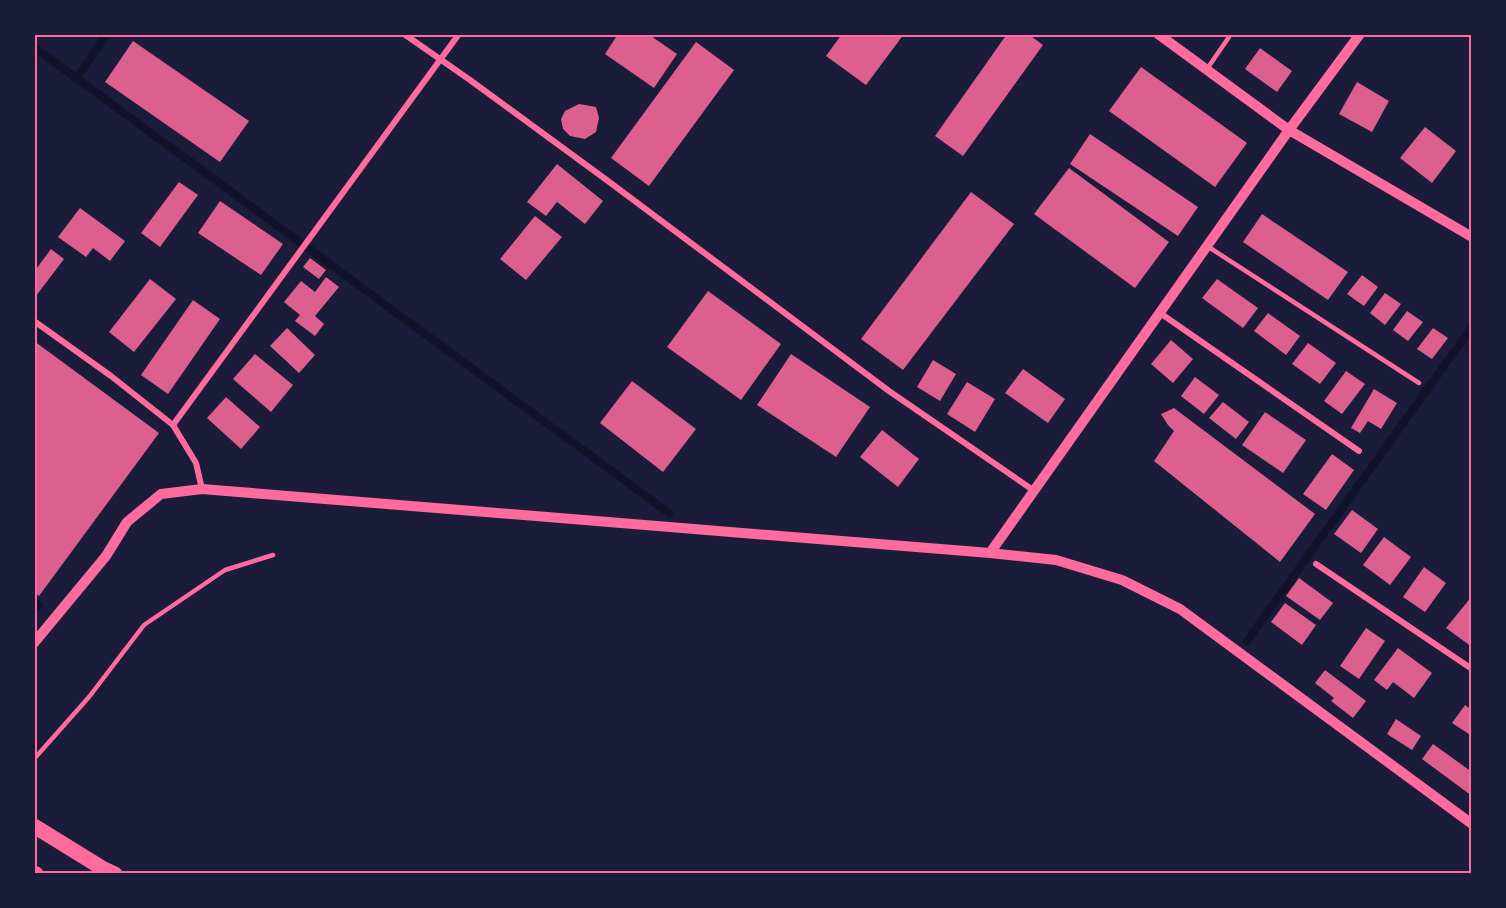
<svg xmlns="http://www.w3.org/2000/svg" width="1506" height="908" font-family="'Fira Sans',sans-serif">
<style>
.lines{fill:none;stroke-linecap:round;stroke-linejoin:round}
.stream{stroke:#12122b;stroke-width:8}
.building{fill:#dd5f8e}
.service{stroke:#ff6b9d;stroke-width:4.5}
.minor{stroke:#ff6b9d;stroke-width:6}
.tertiary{stroke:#ff6b9d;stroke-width:10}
.primary{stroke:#ff6b9d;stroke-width:15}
.neatline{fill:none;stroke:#ff6b9d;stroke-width:2}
</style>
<rect width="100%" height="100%" fill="#1b1b3a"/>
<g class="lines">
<g class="stream">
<path d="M34 47 669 513"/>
<path d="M76 79 107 34"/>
<path d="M34 602 38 605"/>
<path d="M1247 641 1472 327"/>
</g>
</g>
<g class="building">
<path d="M618 34H648L677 54 654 88 605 54Z"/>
<path d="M842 34H904L866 85 826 56Z"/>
<path d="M1007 34H1028L1043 45 963 156 935 136Z"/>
<path d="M133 41 249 121 220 162 105 82Z"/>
<path d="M696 42 734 70 649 186 611 158Z"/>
<path d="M1260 48 1292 71 1277 92 1245 69Z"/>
<path d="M1141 67 1247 143 1215 187 1109 111Z"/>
<path d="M1357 82 1389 101 1372 132 1339 114Z"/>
<path d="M579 104 596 107 599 118 596 132 585 139 570 136 563 129 561 119 565 111Z"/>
<path d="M1425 127 1456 151 1432 183 1400 158Z"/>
<path d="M1090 134 1198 207 1178 236 1070 164Z"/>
<path d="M557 164 603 201 585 224 557 202 546 216 527 202Z"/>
<path d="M1069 168 1169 242 1135 288 1034 214Z"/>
<path d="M179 182 198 195 160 247 141 233Z"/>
<path d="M971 192 1014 224 903 370 861 339Z"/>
<path d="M220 201 283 244 261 275 198 233Z"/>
<path d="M80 208 125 241 110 261 93 248 86 257 58 237Z"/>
<path d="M1262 214 1348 272 1328 300 1243 242Z"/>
<path d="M535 216 562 237 526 280 500 259Z"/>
<path d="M51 249 64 259 36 296 34 295V272Z"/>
<path d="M310 258 326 270 319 279 303 267Z"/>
<path d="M1362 275 1378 287 1364 306 1347 294Z"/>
<path d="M326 277 339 287 315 316 324 324 315 336 295 321 300 315 284 302 301 281 315 292Z"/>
<path d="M150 279 176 299 134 352 109 332Z"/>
<path d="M1217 279 1258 308 1243 328 1202 298Z"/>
<path d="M708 291 781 344 741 400 667 347Z"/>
<path d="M1385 293 1401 304 1385 325 1370 313Z"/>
<path d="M193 300 220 319 168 394 141 375Z"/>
<path d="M1407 311 1423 322 1408 341 1393 330Z"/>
<path d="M1268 313 1300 336 1286 355 1254 331Z"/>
<path d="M287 328 315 355 299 373 270 346Z"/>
<path d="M1433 328 1448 338 1432 359 1417 349Z"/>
<path d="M1171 340 1193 359 1173 383 1151 364Z"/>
<path d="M34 341 159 433 39 596 34 592Z"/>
<path d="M1308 343 1336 363 1320 384 1292 364Z"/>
<path d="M255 354 293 385 271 412 233 379Z"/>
<path d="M791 354 870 407 836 457 757 405Z"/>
<path d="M933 360 956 374 940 401 917 387Z"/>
<path d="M1023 369 1065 399 1048 423 1005 393Z"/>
<path d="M1346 371 1365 384 1342 414 1324 401Z"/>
<path d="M1195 377 1219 395 1204 414 1181 396Z"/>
<path d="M632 381 696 429 663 472 600 423Z"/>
<path d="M967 382 995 399 975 432 947 414Z"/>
<path d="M1374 389 1397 403 1381 429 1368 421 1360 433 1351 428Z"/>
<path d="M226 397 260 427 241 449 207 418Z"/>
<path d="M1223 402 1249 422 1236 439 1209 418Z"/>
<path d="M1174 408 1315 514 1280 562 1154 461 1174 431 1168 425 1161 414Z"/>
<path d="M1265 412 1306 440 1283 473 1242 445Z"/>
<path d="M882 430 919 459 898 487 860 457Z"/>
<path d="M1332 454 1354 470 1326 510 1303 494Z"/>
<path d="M1352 510 1378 529 1361 553 1334 534Z"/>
<path d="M1384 537 1411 557 1390 585 1363 565Z"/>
<path d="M1424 567 1446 583 1425 612 1403 597Z"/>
<path d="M1299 578 1333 603 1320 620 1286 596Z"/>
<path d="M1472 596V647L1446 628Z"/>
<path d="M1285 603 1316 625 1302 645 1271 622Z"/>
<path d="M1366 628 1385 641 1359 679 1340 666Z"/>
<path d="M1398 648 1432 673 1414 698 1393 682 1387 690 1374 680Z"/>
<path d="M1325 670 1366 701 1353 718 1331 701 1334 698 1315 683Z"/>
<path d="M1465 705 1472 710V736L1452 723Z"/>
<path d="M1396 719 1421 736 1412 750 1387 734Z"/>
<path d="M1433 744 1472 772V796L1422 759Z"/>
</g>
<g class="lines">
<g class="service">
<path d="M1207 69 1231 34"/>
<path d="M1207 246 1419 383"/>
<path d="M34 759 89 697 144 625 225 570 273 555"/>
</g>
<g class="minor">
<path d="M404 34 470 80 608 181 889 391 1033 490"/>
<path d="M1160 313 1359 451"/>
<path d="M34 321 111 376 173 425 196 463 202 489"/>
<path d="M173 425 459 34"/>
<path d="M1316 564 1472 669"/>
</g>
<g class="tertiary">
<path d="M1158 34 1289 130 1472 237"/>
<path d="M990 553 1289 130 1360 34"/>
<path d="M34 643 106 556 127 522 161 494 202 489 990 553 1056 560 1122 580 1180 609 1472 824"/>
</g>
<g class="primary">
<path d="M34 826 102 868 115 874"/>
<path d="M34 873 36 874"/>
</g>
</g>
<rect width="1506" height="908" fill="none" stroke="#1b1b3a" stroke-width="72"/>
<rect x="36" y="36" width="1434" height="836" class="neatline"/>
</svg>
